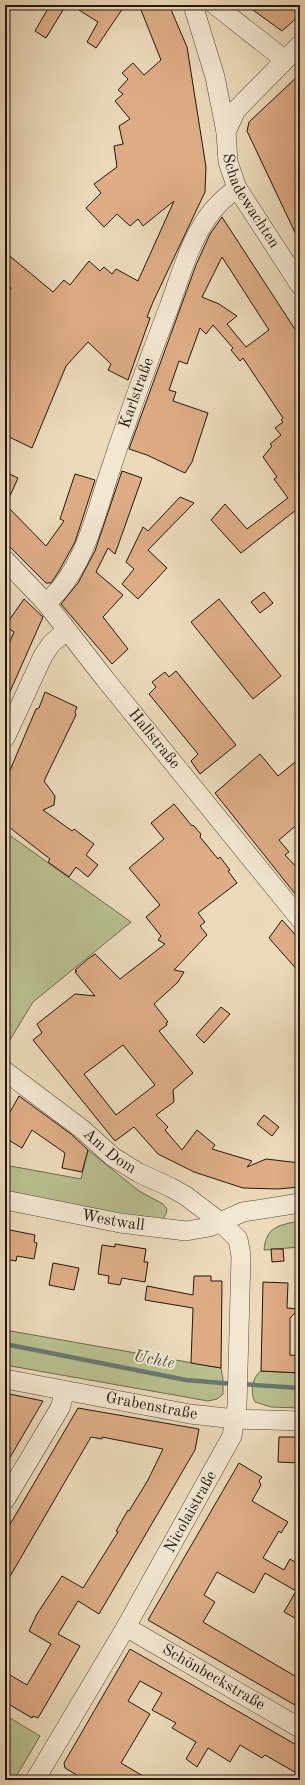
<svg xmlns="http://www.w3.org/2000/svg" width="305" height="1785" font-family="'Old Standard TT',serif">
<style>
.green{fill:#b9bf8f;stroke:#6d6b4e}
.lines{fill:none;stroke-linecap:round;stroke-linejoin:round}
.stream{stroke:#697971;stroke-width:4.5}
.building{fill:#dead86;stroke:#21170d;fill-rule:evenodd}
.minor-casing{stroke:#544838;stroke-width:20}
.minor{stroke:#f3e7d2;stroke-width:19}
.labels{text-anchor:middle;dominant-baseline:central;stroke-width:4;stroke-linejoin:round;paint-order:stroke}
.street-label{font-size:16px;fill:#21170d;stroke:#f3e7d2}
.water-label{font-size:17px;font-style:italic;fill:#4b5047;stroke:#f3e7d2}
</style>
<rect width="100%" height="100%" fill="#ecdaba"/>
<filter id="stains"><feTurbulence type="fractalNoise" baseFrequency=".005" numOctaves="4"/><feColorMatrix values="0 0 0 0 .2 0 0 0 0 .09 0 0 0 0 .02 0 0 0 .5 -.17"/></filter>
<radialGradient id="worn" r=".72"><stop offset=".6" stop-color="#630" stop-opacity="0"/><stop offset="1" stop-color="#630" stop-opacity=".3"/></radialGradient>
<g class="green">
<path d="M5 832 131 922 33 1002 5 1048Z"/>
<path d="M88 1150 139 1191 163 1204 167 1209 166 1214 160 1223 5 1195V1165L81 1179Z"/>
<path d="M300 1221V1247L264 1250C266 1226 280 1225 300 1221Z"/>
<path d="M5 1330 221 1368 223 1379V1394L217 1399 208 1401 5 1365Z"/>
<path d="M261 1371 300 1373V1408L271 1407 255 1402C250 1393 252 1377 261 1371Z"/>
<path d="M5 1715 40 1736 14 1780H5Z"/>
</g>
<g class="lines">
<g class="stream">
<path d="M5 1344 186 1380 234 1384"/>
<path d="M241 1384 300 1388"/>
</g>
</g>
<g class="building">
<path d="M50 5H66L46 38 35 31Z"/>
<path d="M71 5H125L96 48 87 42 98 22Z"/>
<path d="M139 5H169L187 47 206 167 205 192 153 302 147 317 150 318 128 380 108 370 111 364 88 342 66 366 32 448 5 435V298L11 288 5 283V252L53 292 64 280 70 285 89 261 100 271 104 267 112 274 116 269 138 281 174 201 143 226 138 219 130 226 117 214 104 227 86 208 101 193 94 184 117 167 114 146 123 144 119 126 130 119 115 101 123 94 118 90 128 79 122 73 133 63 144 75 161 60Z"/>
<path d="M246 5H300V15L282 31Z"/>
<path d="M300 74V243L247 131 249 122Z"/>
<path d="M222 217 300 337V515L296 510 241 553 211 520 225 504 247 529 288 498 274 479 277 477 263 457 272 446 270 444 281 435 275 428 283 422 281 420 283 418 243 358 240 361 231 350 233 348 213 325 206 334 200 328 187 364 179 361 169 390 176 392 173 401 208 413 192 462 185 473 147 455 129 449 196 265 210 234ZM222 257 269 330 246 347 227 324 237 316 219 304 202 297Z"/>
<path d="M122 471 142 478 115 554 108 548 96 572 123 595 103 617 128 649 112 664 61 604 78 583 95 551Z"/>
<path d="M5 472 18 478 6 505 46 546 64 521 60 519 75 474 95 480 75 542 59 571 51 583H46L5 542Z"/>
<path d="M180 497 194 503 148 550 167 568 138 599 122 584 134 569 126 562 143 527 148 531Z"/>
<path d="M264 592 273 603 260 613 251 602Z"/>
<path d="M24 599 43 617 5 703V653L14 632 5 626Z"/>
<path d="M219 599 281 676 253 699 191 622Z"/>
<path d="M176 671 236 745 200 774 191 761 198 754 149 694 156 687 152 682 165 672 169 677Z"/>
<path d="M45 692 77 707 75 712 76 715 44 781 55 796 54 805 43 810 72 831 74 829 94 844 86 855 98 865 88 877 76 867 69 877 48 862 50 859 5 824V782L36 709 39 708Z"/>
<path d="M260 754 278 776 300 758V822L279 840 289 852 285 855 300 871V900L215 793Z"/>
<path d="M174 804 192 826 193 825 201 834 200 837 218 859 220 857 230 870 228 871 237 883 198 913 205 922 200 926 207 935 174 970 184 972 178 982 154 1004 168 1022 166 1023 167 1025 159 1031 193 1073 173 1090 174 1102 156 1115 168 1127 165 1130 182 1150 197 1130 215 1145 212 1149 252 1161 247 1167 266 1159 300 1163V1187L278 1189 243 1188 194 1172 158 1154 134 1127 115 1141 33 1040 42 1033 37 1024 75 994 95 996 75 972 77 971 75 970 88 959 95 954 120 979 165 944 158 940 161 936 146 917 160 905 129 868 164 839 151 823ZM123 1045 155 1085 116 1115 84 1074Z"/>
<path d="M282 920 300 940V973L269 938Z"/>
<path d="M221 1007 230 1014 204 1043 196 1035Z"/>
<path d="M19 1096 71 1134 88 1150 82 1172 62 1168 65 1153 32 1130 22 1148 5 1138V1121Z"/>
<path d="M264 1115 279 1127 272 1136 257 1124Z"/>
<path d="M5 1229 35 1235 34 1242 37 1243 34 1259 17 1256 16 1261 5 1259Z"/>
<path d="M115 1244 146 1249 144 1262H148L145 1282 122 1278 120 1285 108 1283 109 1276 98 1274 102 1245 115 1247Z"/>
<path d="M271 1249H283L284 1261 272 1262Z"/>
<path d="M53 1263 79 1268 74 1290 49 1285Z"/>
<path d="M194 1276H211V1281H222L221 1368 191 1363 193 1308 145 1300 147 1286 193 1295Z"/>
<path d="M263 1282 288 1283 287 1308 299 1309 290 1318V1355L300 1356V1373L261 1371Z"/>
<path d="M5 1393 43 1401 5 1466Z"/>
<path d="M78 1408 199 1429 195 1450 99 1614 78 1601 58 1634 80 1646 38 1718 33 1716 32 1718 5 1702V1672L27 1685 51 1644 29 1631 37 1614 62 1576 83 1588 118 1532 116 1531 128 1510 129 1511 148 1480 163 1449 102 1437V1439L91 1437 5 1585V1533Z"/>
<path d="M279 1437H300V1463L278 1462Z"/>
<path d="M239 1463 262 1477 259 1481 261 1485 252 1501 288 1522 281 1533 279 1531 263 1558 284 1570 290 1559 300 1565V1621L284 1612 296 1591 265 1573 254 1593 217 1572 204 1595 215 1602 203 1622 300 1679V1708L148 1620Z"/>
<path d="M130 1649 300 1747V1775L265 1755 262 1758 240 1745 230 1762 208 1748 197 1767 186 1759 196 1742 172 1728 176 1723 152 1710 162 1693 140 1681 128 1701 150 1714 121 1763 150 1780H85L65 1768 64 1763Z"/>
</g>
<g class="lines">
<g class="minor-casing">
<g id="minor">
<path id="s1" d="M193 5 215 77 226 132 228 162 237 188 300 285"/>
<path d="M215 5 285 60"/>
<path d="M226 132 236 110 300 45"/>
<path id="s2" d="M5 560 46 603 105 679 300 919"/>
<path id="s3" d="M46 603C81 573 94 522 107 480 126 422 147 364 169 307 180 277 189 244 207 218 215 206 225 197 237 188"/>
<path d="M5 738 43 656 51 644 66 631"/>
<path id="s4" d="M5 1071 82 1129 113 1157 139 1173 170 1187 186 1196 220 1222 238 1239 241 1256 237 1406 232 1436 126 1627 35 1780"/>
<path id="s5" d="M5 1200 120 1223 186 1231 209 1227 243 1212 300 1203"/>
<path id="s6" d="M5 1379 190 1414 235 1419 300 1421"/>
<path d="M5 1500 60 1408 65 1391"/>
<path id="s7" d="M126 1627 300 1728"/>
</g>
</g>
<use href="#minor" class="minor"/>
</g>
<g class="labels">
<g class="street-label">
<text stroke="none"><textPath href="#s1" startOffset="206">Schadewachten</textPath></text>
<text stroke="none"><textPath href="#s3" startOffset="231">Karlstraße</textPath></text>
<text stroke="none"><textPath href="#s2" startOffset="233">Hallstraße</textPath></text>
<text stroke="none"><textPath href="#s4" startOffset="132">Am Dom</textPath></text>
<text stroke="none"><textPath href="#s5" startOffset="110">Westwall</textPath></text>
<text stroke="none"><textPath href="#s6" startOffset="149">Grabenstraße</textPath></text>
<text transform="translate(191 1512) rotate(-61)">Nicolaistraße</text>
<text stroke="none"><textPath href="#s7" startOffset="101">Schönbeckstraße</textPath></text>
</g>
<g class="water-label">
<text transform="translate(154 1360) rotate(11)">Uchte</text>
</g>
</g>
<rect width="305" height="1785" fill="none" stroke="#ecdaba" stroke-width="20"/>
<rect x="6" y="6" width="293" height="1773" fill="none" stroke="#21170d" stroke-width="2"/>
<rect x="10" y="10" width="285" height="1765" fill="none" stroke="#21170d"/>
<rect width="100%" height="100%" filter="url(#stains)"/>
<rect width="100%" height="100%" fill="url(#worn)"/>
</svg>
